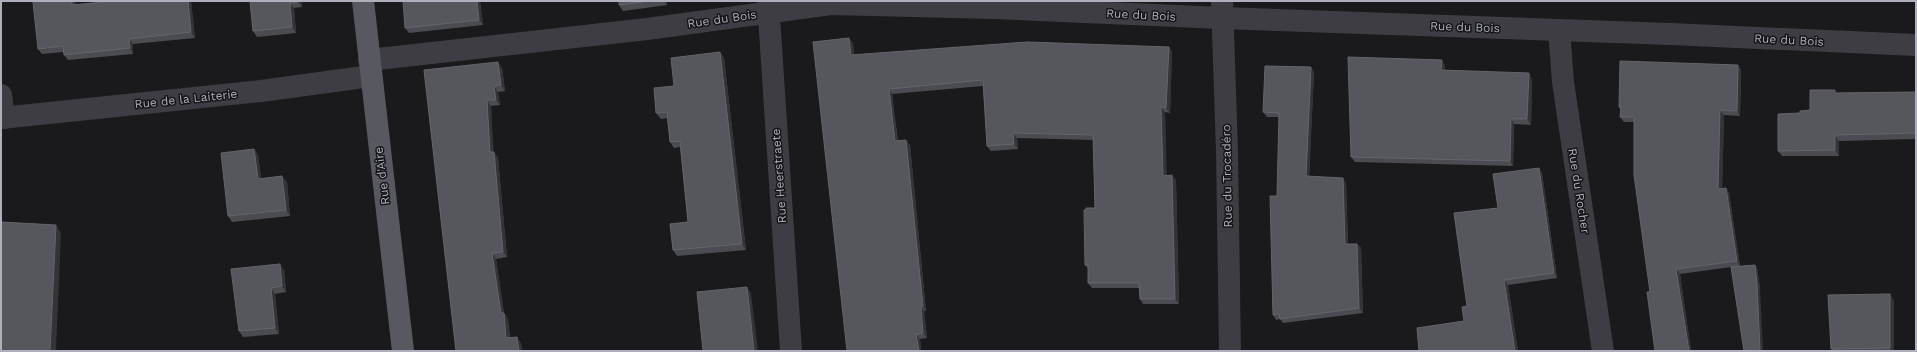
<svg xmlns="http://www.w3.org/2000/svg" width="1917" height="352" font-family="'Work Sans',sans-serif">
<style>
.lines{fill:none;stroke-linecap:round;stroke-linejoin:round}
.minor{stroke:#3d3d43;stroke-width:22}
.major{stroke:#575860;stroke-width:22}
.wall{fill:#4b4c51}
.shaded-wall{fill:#333437}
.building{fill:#56575c;stroke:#64656b}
.labels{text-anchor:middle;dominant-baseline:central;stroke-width:3;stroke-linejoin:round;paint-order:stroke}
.street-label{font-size:12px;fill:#adb0bb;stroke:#151517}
</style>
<rect width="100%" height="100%" fill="#1a1a1c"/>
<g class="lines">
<g class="minor">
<path d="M768 1 791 351"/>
<path d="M1222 1 1227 152 1230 351"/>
<path d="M1559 30 1563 82 1603 351"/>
<path d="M369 60 647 29 831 4 994 8 1222 18 1671 34 1916 45"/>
<path d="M1 95 4 118"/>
<path d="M1 118 261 91 371 76"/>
</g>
<path class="major" d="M363 1 403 351"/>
</g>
<g class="wall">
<path d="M75 1 76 5 191 1 195 38 133 44V54L68 60 64 55 63 52 42 54 38 49Z"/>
<path d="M250 1H302V7L294 8 296 33 257 37 253 31Z"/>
<path d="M480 1 483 25 409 33 405 28Z"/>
<path d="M619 1H667V5L623 11 619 5Z"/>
<path d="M853 43 854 55 1169 47 1172 52 1170 113 1165 112 1166 175 1176 180 1179 304H1143L1140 299 1139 288H1092L1088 283V268L1085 265 1086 210 1095 208 1093 140 1017 138 1018 149 991 151 987 146 983 86 892 94 898 141 910 145 926 311H924L927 338 920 339 921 351H847Z"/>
<path d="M720 52 724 58 746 250 677 256 673 250 688 222 680 147 674 148 670 142 667 118 661 119 656 113 674 86Z"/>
<path d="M1445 65V71L1532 79 1531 125 1514 124 1513 166 1355 162 1351 157Z"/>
<path d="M1738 65 1741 70 1740 116 1724 115 1722 189 1726 188 1729 193 1740 266 1755 265 1757 268 1760 288 1731 267 1680 274 1691 351H1655L1650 292 1634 122H1624L1620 117 1621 110 1619 107Z"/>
<path d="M502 68 505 91 498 92 500 105 491 106 493 152 498 158 507 257 496 259 504 313 508 319 510 338 521 343 522 351H456L424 70Z"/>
<path d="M1314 72 1309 176 1346 183 1348 244H1357L1361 248 1363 313 1283 323 1280 319 1276 320 1273 315 1277 196 1279 117H1267L1263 112Z"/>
<path d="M1916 92V139L1839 141V156H1782L1778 151 1810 110 1837 93Z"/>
<path d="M254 149 258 155 261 179 287 182 290 216 232 222 228 216Z"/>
<path d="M1542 173 1557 278 1508 285 1518 351H1419L1464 321 1467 306 1498 208Z"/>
<path d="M284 270 286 292 275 294 279 334 243 337 239 331Z"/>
<path d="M1894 300V351H1832L1831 349Z"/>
</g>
<g class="shaded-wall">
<path d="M72 1H75L76 11 72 5Z"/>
<path d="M188 1H191L195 38 191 32Z"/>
<path d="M298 1H302V7L298 2Z"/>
<path d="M477 1H480L483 25 479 20Z"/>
<path d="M664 1H667V5Z"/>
<path d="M290 3 294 8 296 33 292 27Z"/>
<path d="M849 38 853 43 855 60 851 55Z"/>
<path d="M129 39 133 44V54L130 48Z"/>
<path d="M1169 47 1172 52 1170 113 1166 108Z"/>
<path d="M720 52 724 58 746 250 742 244Z"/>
<path d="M1442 60 1445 65V76L1441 70Z"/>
<path d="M498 62 502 68 505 91 501 85Z"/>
<path d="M1738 65 1741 70 1740 116 1737 111Z"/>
<path d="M1311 67 1314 72 1309 181 1306 176Z"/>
<path d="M1529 73 1532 79 1531 125 1527 119Z"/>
<path d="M494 86 498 92 500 105 496 100Z"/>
<path d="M889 89 892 94 898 146 895 141Z"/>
<path d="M487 100 491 106 494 158 490 152Z"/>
<path d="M1161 107 1165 112 1167 181 1163 176Z"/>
<path d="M1720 110 1724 115 1722 194 1718 189Z"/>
<path d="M1511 119 1514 124 1513 166 1510 161Z"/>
<path d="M1013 133 1017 138 1018 149 1014 144Z"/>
<path d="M1835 135 1839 141V156L1835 150Z"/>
<path d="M906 140 910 145 926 311 923 306Z"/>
<path d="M254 149 258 155 262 185 258 179Z"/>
<path d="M494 152 498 158 507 257 503 252Z"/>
<path d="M1539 168 1542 173 1557 278 1554 273Z"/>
<path d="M1172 175 1176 180 1179 304 1175 299Z"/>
<path d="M282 176 287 182 290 216 286 210Z"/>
<path d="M1343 178 1346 183 1348 249 1345 244Z"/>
<path d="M1726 188 1729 193 1740 266 1737 261Z"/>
<path d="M56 225 61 233 56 351H50Z"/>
<path d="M1357 244 1361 248 1363 313 1359 308Z"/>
<path d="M492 253 496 259 504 315V313L508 319 510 344 506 338 501 313Z"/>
<path d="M280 264 284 270 286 292 282 286Z"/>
<path d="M1755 265 1757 268 1760 288 1763 351H1760Z"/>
<path d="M1676 269 1680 274 1691 351H1689Z"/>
<path d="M1504 280 1508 285 1518 351H1515Z"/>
<path d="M747 287 751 293 758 351H754Z"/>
<path d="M271 288 275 294 279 334 275 328Z"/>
<path d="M1890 294 1894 300V351H1891L1890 348Z"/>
<path d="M921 306 924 311 927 338 923 333Z"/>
<path d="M916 334 920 339 921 351H919Z"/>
<path d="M517 337 521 343 522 351H519Z"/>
</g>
<g class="building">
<path d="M34 1H72V5L114 1H188L191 32 129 39 130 48 64 55 63 46 38 49 33 2Z"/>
<path d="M250 1H298V2L290 3 292 27 253 31Z"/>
<path d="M403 1H477L479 20 405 28Z"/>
<path d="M619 1H650L619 5Z"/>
<path d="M849 38 851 55 1027 42 1169 47 1166 108 1161 107 1163 176 1172 175 1175 299H1140L1139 283H1088V265H1085L1084 210H1086V208H1095L1093 135 1013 133 1014 144 987 146 983 80 889 89 895 141 906 140 923 306H921L923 333 916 334 919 351H847L813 42Z"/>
<path d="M720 52 742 244 673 250 670 224 688 222 680 141 670 142 667 112 656 113 654 88 674 86 671 58Z"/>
<path d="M1348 57 1442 60 1441 70 1529 73 1527 119H1511L1510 161 1351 157Z"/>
<path d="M1620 61 1738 65 1737 111 1720 110 1718 189 1726 188 1737 261 1676 269 1689 351H1655L1647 292H1650L1634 175V117H1620L1621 107H1619Z"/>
<path d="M498 62 501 85 494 86 496 100H487L490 152H494L503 252 492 253 501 313H504L506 338 517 337 519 351H456L424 70Z"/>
<path d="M1265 66 1311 67 1306 176 1343 178 1345 244H1357L1359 308 1280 319 1279 314 1273 315 1270 196H1277L1279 113 1263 112Z"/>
<path d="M1810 90H1835V93L1916 92V133L1835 135V150L1778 151V114L1800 113V111L1810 110Z"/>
<path d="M254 149 258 179 282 176 286 210 228 216 221 153Z"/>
<path d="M1539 168 1554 273 1504 280 1515 351H1419L1417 328 1464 321 1462 307 1467 306 1454 213 1498 208 1493 174Z"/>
<path d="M1 222 56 225 50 351H1Z"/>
<path d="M280 264 282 286 271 288 275 328 239 331 231 269Z"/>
<path d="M1755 265 1757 284 1760 351H1744L1731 267Z"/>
<path d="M747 287 754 351H703L697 292Z"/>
<path d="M1890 294V348L1831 349 1828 295Z"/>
</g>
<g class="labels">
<g class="street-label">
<text transform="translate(1141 15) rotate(3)">Rue du Bois</text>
<text transform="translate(722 19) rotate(-8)">Rue du Bois</text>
<text transform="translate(1465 27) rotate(2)">Rue du Bois</text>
<text transform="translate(1789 40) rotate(3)">Rue du Bois</text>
<text transform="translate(186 99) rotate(-6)">Rue de la Laiterie</text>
<text transform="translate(382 176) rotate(-97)">Rue d'Aire</text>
<text transform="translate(779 176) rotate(-94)">Rue Heerstraete</text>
<text transform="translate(1227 176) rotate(-91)">Rue du Trocadéro</text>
<text transform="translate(1579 191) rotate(81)">Rue du Rocher</text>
</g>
</g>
<rect width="1917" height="352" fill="none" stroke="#adb0bb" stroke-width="4"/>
</svg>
